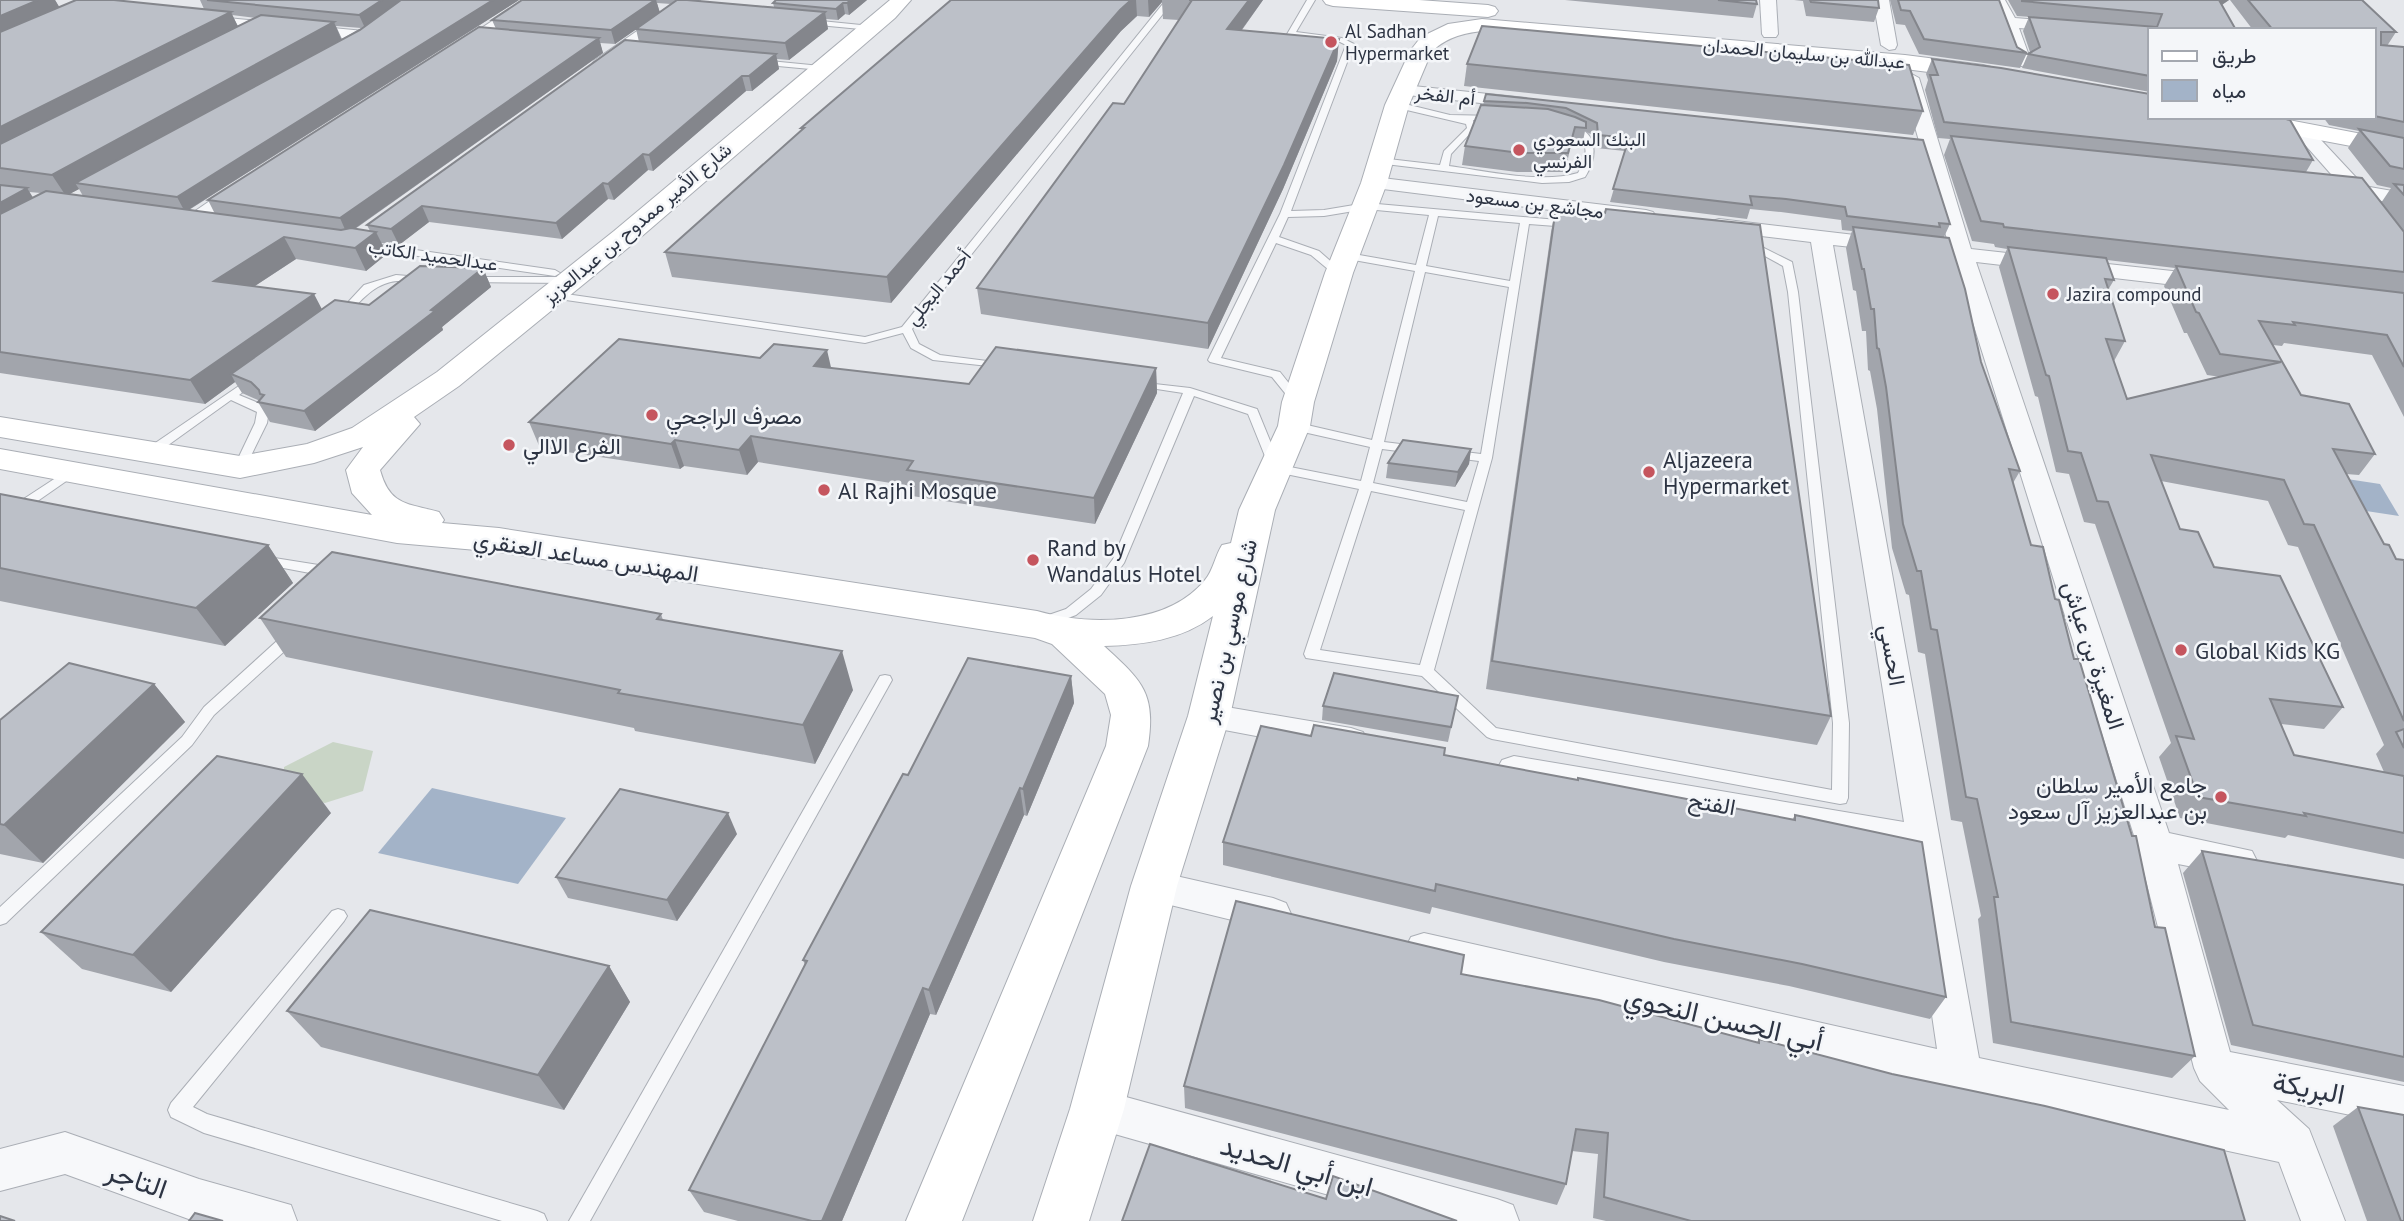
<svg xmlns="http://www.w3.org/2000/svg" width="2404" height="1221" font-family="'PT Sans',Vazirmatn,sans-serif">
<style>
.green{fill:#c9d5c6}
.water{fill:#a3b3c8}
.lines{fill:none;stroke-linecap:round;stroke-linejoin:round}
.lane-casing{stroke:#aaaeb5;stroke-width:2}
.street-casing{stroke:#aaaeb5;stroke-width:2}
.secondary-casing{stroke:#aaaeb5;stroke-width:2}
.lane{fill:#f7f8fa;fill-rule:evenodd}
.street{fill:#f7f8fa;fill-rule:evenodd}
.secondary{fill:#fff;fill-rule:evenodd}
.wall{fill:#a2a5ac;fill-rule:evenodd}
.shaded-wall{fill:#84868c}
.building{fill:#bcc0c8;stroke:#84868c;stroke-width:2}
.poi-dot{fill:#c5555e;stroke:#f4f6f9;stroke-width:2.5}
.labels{text-anchor:middle;dominant-baseline:central;stroke-width:5;stroke-linejoin:round;paint-order:stroke}
.far-poi-label{font-size:19px;fill:#2d3443;stroke:#f4f6f9;text-anchor:start}
.far-street-label{font-size:19px;fill:#2d3443;stroke:#f4f6f9}
.poi-label{font-size:23px;fill:#2d3443;stroke:#f4f6f9;text-anchor:start}
.street-label{font-size:23px;fill:#2d3443;stroke:#f4f6f9}
.near-street-label{font-size:28px;fill:#2d3443;stroke:#f4f6f9}
</style>
<rect width="100%" height="100%" fill="#e5e7eb"/>
<path class="green" d="M333 742 373 751 363 791 325 803 284 794V767Z"/>
<g class="water">
<path d="M2248 464 2380 484 2399 516 2261 495Z"/>
<path d="M432 788 566 818 518 884 378 853Z"/>
</g>
<g class="lines">
<g class="lane-casing">
<g id="lane">
<path d="M1166 0H1174L912 329 919 344 940 355 1003 363 1009 366 1007 368 933 360 911 348 903 333 865 343 552 298 547 295 552 292 865 337 902 327Z"/>
<path d="M1307 0H1315L1296 32 1342 38 1354 44 1291 211 1324 210 1366 203 1569 221 1574 224 1569 227 1529 224 1492 458 1434 670 1496 728 1832 790 1833 723 1788 292 1783 266 1741 243 1750 241 1792 262 1798 292 1849 723 1848 798 1846 803 1840 804 1492 739 1487 737 1422 676 1306 658 1304 654 1359 489 1271 471 1248 414 1194 396 1124 563 1101 595 1076 615 1042 628 1037 627 1035 623 1037 619 1066 609 1091 589 1113 559 1183 393 1137 386V382L1190 388 1257 409 1280 465 1361 481 1370 447 1290 429 1288 426 1294 422 1372 440 1415 271 1348 259 1343 256 1348 253 1416 265 1429 215 1366 209 1324 216 1288 217 1279 237 1319 251 1344 273 1343 275H1335L1311 255 1276 243 1221 358 1280 372 1303 401 1301 403H1293L1272 377 1210 362 1208 360 1280 214 1346 45 1340 42 1293 37 1290 43H1284L1283 41ZM1438 216 1520 223 1510 281 1426 266ZM1425 272 1509 287 1481 454 1384 442ZM1382 449 1479 461 1467 502 1373 483ZM1371 491 1465 510 1420 665 1320 650Z"/>
<path d="M811 20 871 26 875 28 871 30 808 24V20Z"/>
<path d="M760 60 821 66 825 68 821 70 757 64V60Z"/>
<path d="M1397 102 1450 115 1496 116V120L1493 121 1473 120 1475 128 1451 154 1449 166C1487 171 1541 184 1578 173 1590 152 1589 138 1565 130V126C1598 126 1599 155 1585 177L1569 182 1542 183 1377 163 1375 161 1380 158 1440 165 1444 151 1467 128 1466 124 1394 107 1393 105Z"/>
<path d="M367 243 555 270 560 273 555 276 363 248 362 246Z"/>
<path d="M396 275 420 277 425 280C417 286 407 280 397 281 374 283 361 301 346 316L342 317 337 314 364 285Z"/>
<path d="M471 277H570L575 280 570 283 467 282V278Z"/>
<path d="M255 375 259 376V380L239 395 261 404 269 411 267 423 244 470 240 471 234 467 255 423 257 412 231 400 153 456H145L143 453 145 450Z"/>
<path d="M71 468 77 472 75 475 29 507 25 517H15L14 514 19 502Z"/>
<path d="M262 556 331 567 338 572 331 577 257 563 255 560Z"/>
<path d="M294 629 299 630 301 634 299 638 214 715 192 745 6 923 0 925V907L182 737 204 707 289 630Z"/>
<path d="M885 675 890 676 892 680 590 1221H569L880 676Z"/>
<path d="M338 909 344 911 347 916 344 921 193 1107 207 1114 537 1211 544 1214 547 1221H502L204 1133 171 1117 168 1110 171 1103 332 911Z"/>
</g>
</g>
<g class="street-casing">
<g id="street">
<path d="M524 0H543L462 54H450L448 50Z"/>
<path d="M682 0H700L607 68H595L592 64 595 60Z"/>
<path d="M1760 0H1776L1778 34 1776 37H1764L1762 34Z"/>
<path d="M1873 0H1889L1897 45 1895 49 1889 50 1881 45Z"/>
<path d="M1989 0H2005L2015 18 2066 22 2074 27 2066 32 2019 28 2031 61 2022 66 2016 65 2001 22Z"/>
<path d="M196 15 364 31 372 36 364 41 190 23 188 20 190 17Z"/>
<path d="M1910 73 1919 78 1971 249 2209 275 2217 277 2220 282 2217 287 2209 289 1976 262 2169 833 2252 851 2257 861 2252 871 2239 876 2178 864 2230 1052 2404 1086V1126L2277 1100 2309 1129 2345 1221H2301L2279 1162 1961 1093 1424 965 1411 961 1405 949 1411 937 1424 933 1937 1049 1908 852 1514 782 1502 778 1497 769 1502 760 1514 756 1904 822 1811 242 1719 231 1712 229 1709 225 1712 221 1719 219 1889 239 1897 240 1900 245 1897 250 1889 251 1833 245 1979 1058 2229 1110 2200 1081 2194 1068 2137 845 1953 259 1937 257 1934 252 1937 247 1949 246 1901 78Z"/>
<path d="M1404 85 1526 98 1535 103 1526 108 1398 94 1395 90Z"/>
<path d="M2301 124 2308 126 2364 186 2404 193V205L2376 200 2404 236V256L2396 255 2351 196 2327 191 2324 187 2327 183 2338 182 2292 130Z"/>
<path d="M1374 177 1646 210 1653 212 1656 216 1653 220 1646 222 1367 187 1364 183 1367 179Z"/>
<path d="M246 179 253 181 256 185 253 189 196 226H182L179 222 239 181Z"/>
<path d="M1209 704 1351 728 1363 732 1367 741 1363 750 1351 754 1198 725 1193 716 1198 707Z"/>
<path d="M1154 871 1273 898 1286 903 1291 914 1286 925 1273 930 1154 901 1141 897 1136 886 1141 875Z"/>
<path d="M1097 1089 1497 1199 1513 1205 1519 1221H1420L1097 1129 1082 1123 1076 1109 1082 1095Z"/>
<path d="M65 1132 199 1179 291 1205 297 1221H194L65 1174 0 1191V1149Z"/>
</g>
</g>
<g class="secondary-casing">
<g id="secondary">
<path d="M890 0H911L895 18 634 243 459 386 414 417 420 424 380 470C390 506 407 503 439 512L444 520 442 523 499 528 1037 611C1089 626 1168 626 1205 580 1213 571 1215 556 1222 545L1231 543 1239 510 1278 426 1282 402 1325 273 1361 183 1385 105 1410 51 1421 37 1448 24 1482 19 1905 55 1983 65 1991 67 1994 72 1991 77 1983 79 1905 69 1482 31C1463 33 1444 38 1431 53L1409 105 1387 183 1353 273 1314 402 1310 426 1275 510 1230 716 1177 886 1124 1109 1089 1221H1033L1070 1109 1131 886 1188 716 1213 616C1182 640 1142 645 1104 646 1142 681 1156 692 1148 746L962 1221H906L1106 746 1111 715 1105 694 1052 644 1035 638 499 552 397 543 0 469V449L372 515 352 493 346 470 363 447 314 463 240 478 0 437V417L240 456 307 444 352 428 437 372 614 231Z"/>
<path d="M1323 0H1419L1488 5 1495 7 1498 11 1495 15 1488 17 1333 6 1326 4Z"/>
<path d="M2222 117H2273L2404 142V156L2234 124 2226 122Z"/>
</g>
</g>
<use href="#lane" class="lane"/>
<use href="#street" class="street"/>
<use href="#secondary" class="secondary"/>
</g>
<g class="wall">
<path d="M0 0H55L59 7 204 9 200 0H519L189 210 215 214 208 200 496 29 492 20 522 0H687L774 7 773 3 867 0 849 15 845 14 838 20 826 19 828 29 789 60 777 59 779 69 752 91H746L653 171 648 170 614 200 608 199 562 239 429 222 399 245 381 243 387 254 366 271 296 259 255 286 322 310 369 305 483 268 491 287 442 327 443 330 315 431 270 422 258 402 260 401 242 393 235 382 205 404 0 373ZM657 3 671 4 660 13ZM232 15 256 18 238 26ZM336 26 361 28 342 39ZM636 29 639 42 367 225 370 231 355 229 603 53 600 43 615 44ZM79 189 83 196 69 194ZM29 192 41 193 32 198Z"/>
<path d="M951 0H1263L1242 30 1339 39 1337 61 1283 189 1208 349 981 314 977 288 1124 104 1179 20 1163 19 1162 2 1149 17 1137 16 1121 31 891 303 672 277 665 252 802 130 801 128Z"/>
<path d="M1565 0H1756L1757 4 1753 18Z"/>
<path d="M1794 0H1878L1879 8 1874 22 1806 16 1803 1Z"/>
<path d="M1890 0H1999L2017 47 2027 53 2020 68 1919 54 1905 25 1896 24Z"/>
<path d="M2008 0H2229L2222 5 2150 30V92L2022 68 2028 54 2030 52 2023 31 2029 17H2031L2017 16Z"/>
<path d="M2230 0H2362L2396 32 2387 46 2404 47V232L2381 203 2391 188 2377 185 2348 148 2359 131 2329 125 2323 117H2374V30H2253Z"/>
<path d="M1932 59 2313 160 2306 172 2404 232V417L2372 355 2284 343 2282 346 2273 345 2301 395 2375 454 2359 475 2346 474 2384 544 2396 559 2404 560V859L2288 835 2285 838 2180 818 2159 757 2171 743 2095 524 2084 522 2069 474 2056 472 2038 397 2035 396 1999 267 2007 249 1995 247 1994 244 1972 241 1944 155 1950 139 1938 138 1925 90 1928 80 1926 74ZM2107 260 2175 268 2164 286 2184 333H2187L2207 375 2221 377 2127 399 2114 361 2125 341 2108 290 2114 280ZM2161 481 2268 501 2288 545 2298 547 2384 745 2376 754 2384 772 2294 755 2281 724 2324 729 2343 707 2214 567 2180 529Z"/>
<path d="M1467 64 1923 111 1913 135 1464 86Z"/>
<path d="M1486 94 1923 140 1950 224 1944 237 1981 362 2020 471 2013 483 2031 545 2055 599 2074 659 2195 1056 2172 1078 1993 1043 1978 919 1981 916 1962 822 1951 820 1925 654 1918 652 1909 595 1906 594 1892 548 1877 409 1870 371 1868 370 1866 331H1862L1856 291 1853 290 1846 248 1852 231 1842 230 1841 220 1781 212 1750 209 1747 219 1610 202 1625 151 1596 148 1594 136 1585 131 1582 146 1571 145 1565 172H1517L1462 165 1465 146 1483 105Z"/>
<path d="M1556 207 1831 716 1817 745 1486 689 1551 232Z"/>
<path d="M831 368 969 384 1156 368 1157 393 1095 524 912 496 910 486 758 462 747 475 684 466 680 469 540 448 529 422Z"/>
<path d="M1471 449 1469 464 1455 487 1386 478 1388 463Z"/>
<path d="M0 494 268 545 293 583 225 646 0 601Z"/>
<path d="M661 614 663 620 853 690 815 764 635 731 634 728 286 657 260 618Z"/>
<path d="M1071 676 1074 703 1027 816 1024 815 936 1015 930 1014 842 1221H738L704 1212 689 1190 805 965 803 960 908 775Z"/>
<path d="M154 684 185 722 43 863 0 854V720Z"/>
<path d="M1458 696 1448 742 1322 720 1323 706Z"/>
<path d="M1311 736 1444 755 1792 820 1795 815 1946 997 1930 1019 1789 986 1664 962 1432 907 1430 914 1223 865V842Z"/>
<path d="M331 813 171 992 82 969 41 932Z"/>
<path d="M737 834 677 921 568 898 556 877Z"/>
<path d="M2202 851 2404 885V1082L2231 1045 2183 873Z"/>
<path d="M609 966 630 1002 564 1110 321 1047 287 1011Z"/>
<path d="M1461 974 1757 1042 1759 1039 2245 1221H1606L1593 1218 1598 1154 1572 1151 1566 1184 1557 1205 1185 1108 1184 1086Z"/>
<path d="M2358 1107 2404 1221H2367L2333 1126Z"/>
</g>
<g class="shaded-wall">
<path d="M38 0H55L63 13 0 40V16Z"/>
<path d="M382 0H407L365 28 359 15Z"/>
<path d="M493 0H519L185 212 177 197Z"/>
<path d="M655 0H656L660 13 615 44 611 30Z"/>
<path d="M851 0H867L849 15 847 3Z"/>
<path d="M1131 0H1136L1137 16 1121 31 891 303 887 277 1120 10Z"/>
<path d="M1148 0H1162V2L1149 17Z"/>
<path d="M1249 0H1263L1227 50V29Z"/>
<path d="M2217 0H2229L2211 12Z"/>
<path d="M843 3 845 14 838 20 836 9Z"/>
<path d="M231 12 240 31 0 155V127Z"/>
<path d="M825 12 828 29 789 60 785 43Z"/>
<path d="M334 22 342 41 75 183 79 189 66 196 52 175Z"/>
<path d="M599 38 603 53 347 234 340 218Z"/>
<path d="M1339 39 1337 61 1283 189 1208 349V323Z"/>
<path d="M776 54 779 69 752 91 749 76Z"/>
<path d="M742 76 746 91 653 171 649 155Z"/>
<path d="M643 154 648 170 614 200 608 184Z"/>
<path d="M603 183 608 199 562 239 556 223Z"/>
<path d="M27 188 41 210 0 233V203Z"/>
<path d="M422 206 429 222 399 245 391 229Z"/>
<path d="M376 232 387 254 366 271 355 248Z"/>
<path d="M284 237 296 259 227 304 214 281Z"/>
<path d="M483 268 491 287 442 327 443 330 315 431 304 411Z"/>
<path d="M314 294 326 317 231 374 235 382 205 404 190 380Z"/>
<path d="M827 350 833 376 814 366Z"/>
<path d="M1156 368 1157 393 1095 524 1094 498Z"/>
<path d="M751 436 758 462 747 475 739 450Z"/>
<path d="M675 440 684 466 680 469 671 444Z"/>
<path d="M1471 449 1469 464 1455 487 1458 472Z"/>
<path d="M268 545 293 583 225 646 196 608Z"/>
<path d="M842 651 853 690 815 764 803 725Z"/>
<path d="M1071 676 1074 703 1027 816 1023 789Z"/>
<path d="M154 684 185 722 43 863 4 825Z"/>
<path d="M302 774 331 813 171 992 133 955Z"/>
<path d="M1020 788 1024 815 936 1015 929 990Z"/>
<path d="M728 813 737 834 677 921 667 900Z"/>
<path d="M609 966 630 1002 564 1110 538 1075Z"/>
<path d="M923 988 930 1014 842 1221H822Z"/>
</g>
<g class="building">
<path d="M0 0H38L0 16Z"/>
<path d="M76 0H114L231 12 0 127V32Z"/>
<path d="M207 0H382L359 15Z"/>
<path d="M401 0H493L177 197 75 183 360 30Z"/>
<path d="M522 0H655L611 30 492 20Z"/>
<path d="M677 0H687L825 12 785 43 636 29Z"/>
<path d="M776 0H851L847 3H843L836 9 773 3Z"/>
<path d="M951 0H1131L1120 10 887 277 665 252 804 128H801Z"/>
<path d="M1189 0H1249L1227 29 1339 39 1284 165 1208 323 977 288 1113 103 1124 104 1192 0Z"/>
<path d="M1718 0H1756L1757 4Z"/>
<path d="M1810 0H1878L1879 8 1811 2Z"/>
<path d="M1898 0H1999L2017 47 2027 53 1924 39 1910 11 1901 10Z"/>
<path d="M2022 0H2219L2236 30H2150V76L2028 54 2040 47 2029 17 2157 27 2162 14 2022 1Z"/>
<path d="M2248 0H2362L2396 32H2381V45L2404 47V122L2374 116V30H2273Z"/>
<path d="M261 15 334 22 52 175 0 168V144Z"/>
<path d="M1482 26 1909 65 1923 111 1467 64Z"/>
<path d="M479 27 599 38 340 218 208 200Z"/>
<path d="M625 40 776 54 749 76H742L649 155 643 154 608 184 603 183 556 223 422 206 391 229 367 225Z"/>
<path d="M1932 59 2001 68 2150 94V117H2276L2290 120 2313 160 1944 122 1930 75H1938Z"/>
<path d="M1486 94 1923 140 1950 224 1939 223 1940 227 1847 216 1845 207 1786 199 1750 196 1752 205 1613 189 1629 138 1598 135 1597 123 1566 108 1527 103 1484 101Z"/>
<path d="M1481 105 1548 109 1575 117 1586 122V128L1575 127 1568 153H1520L1465 146Z"/>
<path d="M2359 129 2404 138V169L2390 166Z"/>
<path d="M1951 136 2362 178 2404 232V272L2004 227 2003 224 1981 221Z"/>
<path d="M2394 184 2404 185V195Z"/>
<path d="M0 185 27 188 0 203Z"/>
<path d="M46 191 341 230 351 228 376 232 355 248 284 237 214 281 314 294 190 380 0 352V214Z"/>
<path d="M1556 207 1605 213 1606 209 1760 225 1831 716 1492 661Z"/>
<path d="M1853 227 1949 238 1965 289 1981 362 2020 471 2009 469 2031 545 2043 547 2055 599 2059 600 2074 659H2079L2132 836H2136L2155 927 2165 928 2195 1056 2011 1022 1994 897H1998L1977 799 1966 797 1937 630 1931 629 1921 571H1917L1903 524 1886 387 1879 349 1877 348 1874 309H1871L1864 269H1862Z"/>
<path d="M2008 247 2106 258 2114 280 2105 279 2125 341 2106 339 2127 399 2281 362 2220 354 2199 313 2196 312 2176 266 2404 293V367L2387 335 2293 322 2295 325 2259 321 2301 395 2349 404 2375 454 2333 449 2384 544 2389 545 2396 559 2404 560V721L2314 525 2304 524 2284 480 2151 455 2180 529 2198 532 2214 567 2280 576 2343 707 2270 699 2294 755 2404 776V833L2304 813 2306 816 2198 797 2176 736 2194 739 2108 502 2097 501 2081 453 2068 451 2049 376 2046 375Z"/>
<path d="M420 266 483 268 431 310 435 311 304 411 258 402 264 395 260 394 259 390 251 382 231 374 335 300 369 305Z"/>
<path d="M619 339 760 358 774 344 827 350 814 366 969 384 996 347 1156 368 1094 498 907 470 913 461 751 436 739 450 675 440 671 444 529 422Z"/>
<path d="M1403 440 1471 449 1458 472 1388 463Z"/>
<path d="M0 494 268 545 196 608 0 568Z"/>
<path d="M332 552 661 614 657 619 842 651 803 725 618 693 620 690 260 618Z"/>
<path d="M968 658 1071 676 1023 789 1020 788 929 990 923 988 822 1221H812L689 1190 807 961 803 960 903 774 908 775Z"/>
<path d="M69 663 154 684 4 825 0 824V720Z"/>
<path d="M1334 673 1458 696 1451 727 1323 706Z"/>
<path d="M1314 725 1445 748 1444 755 1578 780V778L1795 820V815L1922 842 1946 997 1802 964 1674 939 1436 884 1435 891 1223 842 1261 726 1311 736Z"/>
<path d="M2404 729V748L2396 732Z"/>
<path d="M217 756 302 774 133 955 41 932Z"/>
<path d="M620 789 728 813 667 900 556 877Z"/>
<path d="M2202 851 2404 885V1057L2253 1025Z"/>
<path d="M1236 901 1464 955 1461 974 1599 1000 1759 1043V1039L1892 1074 2045 1106 2224 1150 2245 1221H1691L1604 1197 1608 1133 1576 1129 1566 1184 1184 1086Z"/>
<path d="M370 910 609 966 538 1075 287 1011Z"/>
<path d="M2358 1107 2404 1115V1221H2401Z"/>
<path d="M1150 1144 1326 1199 1333 1176 1457 1221H1122Z"/>
<path d="M195 1213 223 1221H189Z"/>
<path d="M0 1216 15 1221H0Z"/>
</g>
<g class="poi-dot">
<circle cx="1331" cy="42" r="7"/>
<circle cx="1519" cy="150" r="7"/>
<circle cx="2053" cy="294" r="7"/>
<circle cx="652" cy="415" r="7"/>
<circle cx="509" cy="445" r="7"/>
<circle cx="1649" cy="472" r="7"/>
<circle cx="824" cy="490" r="7"/>
<circle cx="1033" cy="560" r="7"/>
<circle cx="2181" cy="650" r="7"/>
<circle cx="2221" cy="797" r="7"/>
</g>
<g class="labels">
<g class="far-poi-label">
<text x="1345" y="31">Al Sadhan<tspan x="1345" dy="22">Hypermarket</tspan></text>
<text x="1533" y="139">البنك السعودي<tspan x="1533" dy="22">الفرنسي</tspan></text>
<text x="2067" y="294">Jazira compound</text>
</g>
<g class="far-street-label">
<text transform="translate(1804 53) rotate(5)">عبدالله بن سليمان الحمدان</text>
<text transform="translate(1445 95) rotate(6)">أم الفخر</text>
<text transform="translate(1535 203) rotate(7)">مجاشع بن مسعود</text>
<text transform="translate(637 223) rotate(-40)">شارع الأمير ممدوح بن عبدالعزيز</text>
<text transform="translate(433 255) rotate(8)">عبدالحميد الكاتب</text>
<text transform="translate(938 287) rotate(-51)">أحمد البجلي</text>
</g>
<g class="poi-label">
<text x="666" y="415">مصرف الراجحي</text>
<text x="523" y="445">الفرع الاالي</text>
<text x="1663" y="459">Aljazeera<tspan x="1663" dy="26">Hypermarket</tspan></text>
<text x="838" y="490">Al Rajhi Mosque</text>
<text x="1047" y="547">Rand by<tspan x="1047" dy="26">Wandalus Hotel</tspan></text>
<text x="2195" y="650">Global Kids KG</text>
<text x="2207" y="784" text-anchor="end">جامع الأمير سلطان<tspan x="2207" dy="26">بن عبدالعزيز آل سعود</tspan></text>
</g>
<g class="street-label">
<text transform="translate(586 556) rotate(9)">المهندس مساعد العنقري</text>
<text transform="translate(1228 631) rotate(-77)">شارع موسي بن نصير</text>
<text transform="translate(1893 655) rotate(80)">الحسي</text>
<text transform="translate(2094 655) rotate(72)">المغيرة بن عياش</text>
<text transform="translate(1712 803) rotate(10)">الفتح</text>
</g>
<g class="near-street-label">
<text transform="translate(1724 1018) rotate(13)">أبي الحسن النحوي</text>
<text transform="translate(2309 1087) rotate(11)">البريكة</text>
<text transform="translate(1297 1165) rotate(16)">ابن أبي الحديد</text>
<text transform="translate(137 1179) rotate(19)">التاجر</text>
</g>
</g>
<rect x="2148" y="28" width="228" height="91" fill="#f4f6f9" stroke="#a4a8b0" stroke-width="2"/>
<rect x="2162" y="51" width="35" height="10" fill="#ffffff" stroke="#a4a8b0" stroke-width="2"/>
<text x="2212" y="63" font-size="21" fill="#2d3443">طريق</text>
<rect x="2162" y="80" width="35" height="21" fill="#a3b3c8" stroke="#a4a8b0" stroke-width="2"/>
<text x="2212" y="98" font-size="21" fill="#2d3443">مياه</text>
</svg>
